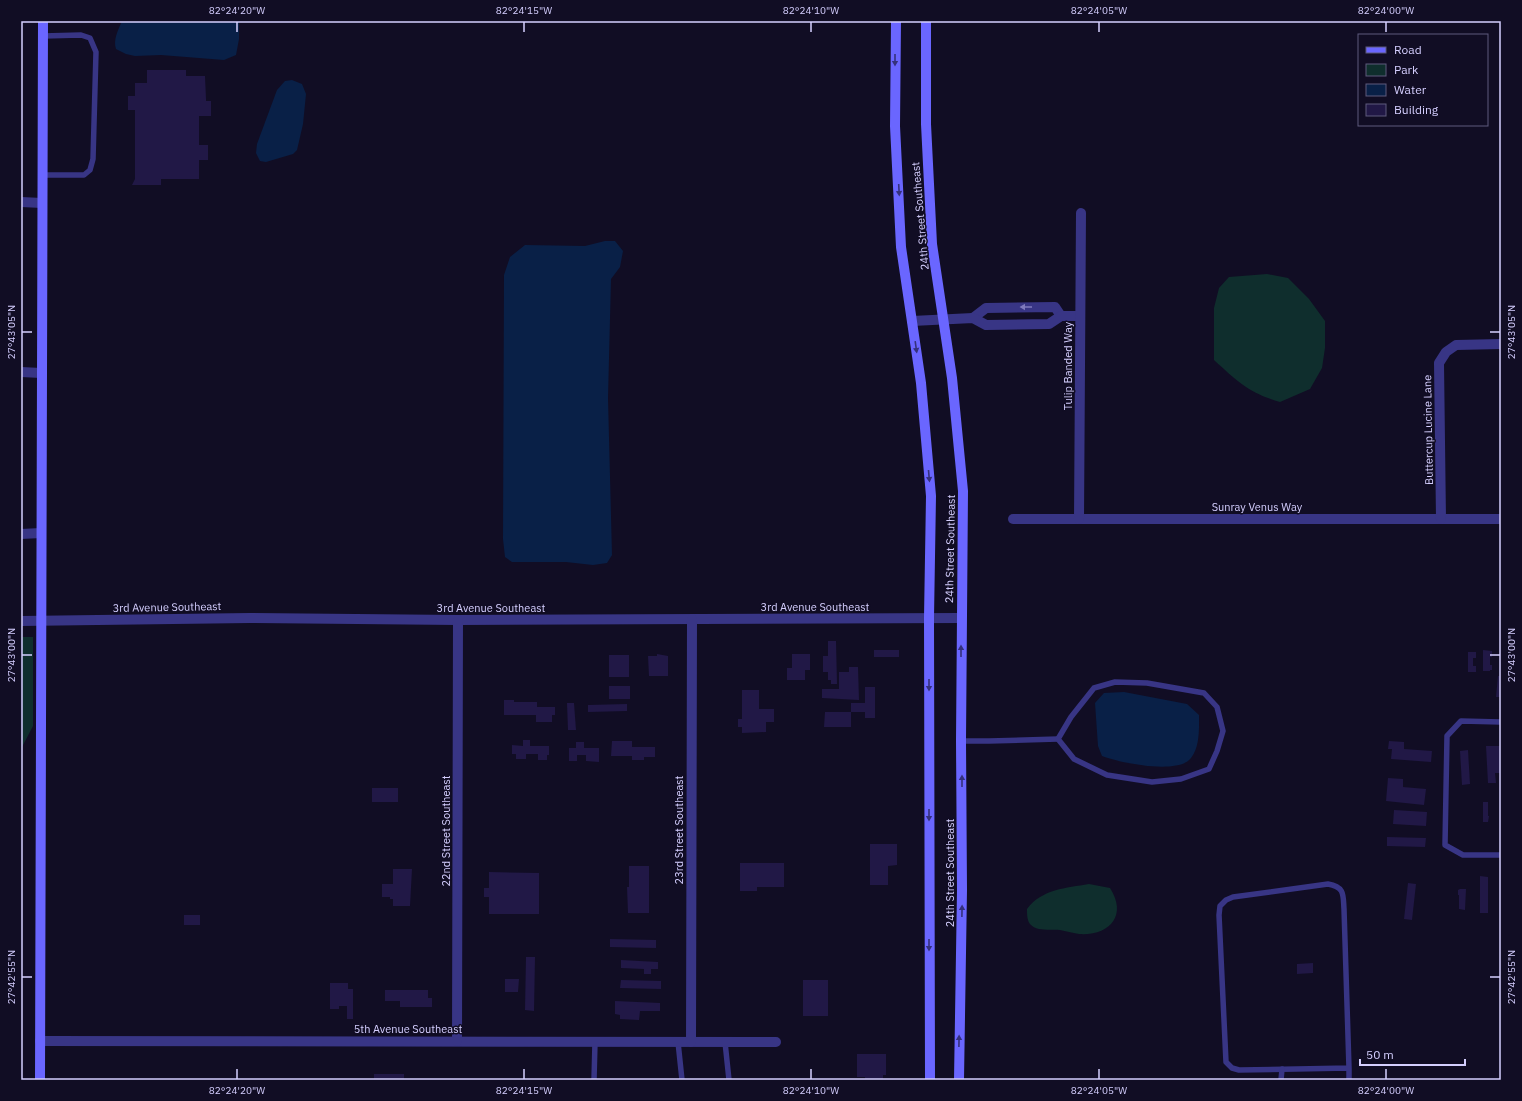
<svg xmlns="http://www.w3.org/2000/svg" width="1522" height="1101" font-family="'IBM Plex Sans',sans-serif">
<style>
.green{fill:#0f2e2d}
.water{fill:#092047}
.building{fill:#211846}
.lines{fill:none;stroke-linecap:round;stroke-linejoin:round}
.lane{stroke:#383585;stroke-width:5.5}
.street{stroke:#383585;stroke-width:10}
.secondary{stroke:#6a66ff;stroke-width:10}
.oneway{fill:#35317c}
.oneway2{fill:#7f7abc}
.ticks{fill:none;stroke:#d5cfff;stroke-width:1.5}
.labels{text-anchor:middle;dominant-baseline:central;stroke-width:3;stroke-linejoin:round;paint-order:stroke}
.street-label{font-size:11px;fill:#d5cfff;stroke:#110d24}
.neatline{fill:none;stroke:#d5cfff;stroke-width:1.5}
.ticks-label{font-size:10px;text-anchor:middle;fill:#d5cfff}
</style>
<rect width="100%" height="100%" fill="#110d24"/>
<g class="green">
<path d="M1267 274 1288 278 1309 299 1325 321V348L1322 368 1310 389 1280 402C1249 393 1238 382 1214 360V308L1219 288 1229 277Z"/>
<path d="M21 637H33V726L21 749Z"/>
<path d="M1089 884 1110 888C1128 916 1109 936 1079 934 1072 933 1066 931 1060 930 1051 929 1037 932 1030 924 1027 920 1027 914 1027 909 1042 889 1066 888 1089 884Z"/>
</g>
<g class="water">
<path d="M122 21H239V39L236 55 224 60 161 55 135 56 126 54 116 49C113 40 118 30 122 21Z"/>
<path d="M292 80 302 84 306 94 303 124 297 150 293 154 266 162 260 161 256 153 257 144 277 90 285 81Z"/>
<path d="M605 241H615L623 251 620 267 611 279 608 398 612 555 607 563 593 565 566 562H512L505 557 503 539 504 275 510 257 525 245 585 246Z"/>
<path d="M1124 692 1187 704 1199 715C1199 729 1200 746 1191 758 1179 775 1120 763 1102 756L1098 746 1095 703 1104 693Z"/>
</g>
<g class="building">
<path d="M147 70H186V76H205L206 99V101H211V116H199V145H208V160H199V179H161V185H132L135 179V110H128V96H135V83H147Z"/>
<path d="M828 641H836L837 684H831V680H828V672H823V656H828Z"/>
<rect x="874" y="650" width="25" height="7"/>
<path d="M1483 650 1492 651V657H1490V665H1492V670H1490V671H1483Z"/>
<path d="M1468 652H1476V658H1473V666H1476V672H1468Z"/>
<path d="M657 654 668 656V676H649L648 656H657Z"/>
<path d="M792 654H810V670H805V680H787V668H792Z"/>
<rect x="609" y="655" width="20" height="22"/>
<path d="M849 667H858L859 700 822 698V689H839V672H849Z"/>
<path d="M1498 676H1501V697H1496Z"/>
<rect x="609" y="686" width="21" height="13"/>
<path d="M865 687H875V718H865V712H851V727H824L825 712H851V703H865Z"/>
<path d="M742 690H759V709H774V722H766V732L742 733V727H738V719H742Z"/>
<path d="M504 700H514V702H537V707H555V715H552V722H536V715H504Z"/>
<path d="M567 703H574L576 730H568Z"/>
<path d="M627 704V711L588 712V705Z"/>
<path d="M523 740H530V746H549V755H547V760H538V754H526V759H516V754H512V745L523 746Z"/>
<path d="M612 741H632V747H655V757H644V760H632V756H611Z"/>
<path d="M1389 741 1404 742V749L1432 751 1431 762 1391 759 1392 749H1388Z"/>
<path d="M576 742H584V748H599V762L586 761V755H577V761H569V748H576Z"/>
<path d="M1486 746H1500L1501 773H1495L1496 783H1488Z"/>
<path d="M1468 750 1470 784 1462 785 1460 751Z"/>
<path d="M1388 778 1403 779V787L1426 789 1424 805 1386 801Z"/>
<rect x="372" y="788" width="26" height="14"/>
<path d="M1483 802H1488V816H1489L1488 822H1483Z"/>
<path d="M1394 810 1427 812 1426 826 1393 824Z"/>
<path d="M1387 837 1426 838 1425 847 1387 846Z"/>
<path d="M870 844H897V865L888 866V885H870Z"/>
<path d="M740 863H784V887H757V891H740Z"/>
<path d="M629 866H649V913H628L627 887H629Z"/>
<path d="M393 869H412L410 906H393V899H390V897H382V884H393Z"/>
<path d="M489 872 539 873V914H489V897H484V888H489Z"/>
<path d="M1480 876 1488 877V913H1480Z"/>
<path d="M1408 883 1416 884 1412 920 1404 919Z"/>
<path d="M1460 889H1466L1465 910 1459 909V895H1458V890Z"/>
<rect x="184" y="915" width="16" height="10"/>
<path d="M610 939 656 940V948L610 947Z"/>
<path d="M526 957H535L534 1011 525 1010Z"/>
<path d="M621 960 658 962V969H651V974H644V969L621 968Z"/>
<path d="M1313 963V973L1297 974V964Z"/>
<path d="M505 979H519L518 992H505Z"/>
<path d="M621 980 661 981V989L620 988Z"/>
<rect x="803" y="980" width="25" height="36"/>
<path d="M330 983H348V989H353V1019H347V1006H339V1009H330Z"/>
<path d="M385 990H428V998H432V1007H400V1001H385Z"/>
<path d="M615 1001 660 1003V1011H640L639 1020 620 1019V1015L615 1014Z"/>
<path d="M857 1054H886V1075H883V1080H865V1077H857Z"/>
<rect x="374" y="1074" width="30" height="6"/>
</g>
<g class="lines">
<g class="lane">
<path d="M42 175H84L90 170 93 159 96 52 90 38 81 35 43 36"/>
<path d="M1115 682 1147 683 1204 693 1217 707 1223 731 1217 751 1209 769 1181 779 1152 782 1107 775 1074 759 1058 739 1071 717 1094 688Z"/>
<path d="M1501 722 1461 721 1447 736 1445 845 1463 855H1501"/>
<path d="M961 741H989L1058 739"/>
<path d="M678 1042 682 1080"/>
<path d="M725 1042 729 1080"/>
<path d="M1349 1068 1239 1070 1232 1068 1226 1062 1219 915 1220 906 1226 900 1233 897 1328 884C1345 887 1343 895 1344 909L1349 1068V1080"/>
<path d="M594 1080 595 1042"/>
<path d="M1281 1080 1282 1069"/>
</g>
<g class="street">
<path d="M21 202 42 203"/>
<path d="M973 318 986 308 1055 307 1061 316"/>
<path d="M912 321 973 318 986 325 1049 324 1061 316H1080"/>
<path d="M21 372 41 373"/>
<path d="M1013 519H1501"/>
<path d="M1079 519 1081 213"/>
<path d="M1441 519 1439 363 1446 352 1456 345 1501 344"/>
<path d="M21 534 41 533"/>
<path d="M21 621 250 618 458 620 961 618"/>
<path d="M40 1041 776 1042"/>
<path d="M457 1041 458 620"/>
<path d="M691 1042 692 619"/>
</g>
<g class="secondary">
<path d="M896 21 895 126 901 247 921 383 931 496 929 618 930 1080"/>
<path d="M926 21V124L932 244 952 378 963 491 961 741 962 890 959 1080"/>
<path d="M40 1080 43 21"/>
</g>
</g>
<defs><path id="oneway-solid" d="M-6-.8H1V-3.2L6.5 0L1 3.2V.8H-6Z"/></defs>
<g class="oneway">
<use href="#oneway-solid" transform="translate(895 60) rotate(90)"/>
<use href="#oneway-solid" transform="translate(899 190) rotate(87)"/>
<use href="#oneway-solid" transform="translate(916 347) rotate(82)"/>
<use href="#oneway-solid" transform="translate(929 476) rotate(85)"/>
<use href="#oneway-solid" transform="translate(961 651) rotate(-90)"/>
<use href="#oneway-solid" transform="translate(929 685) rotate(90)"/>
<use href="#oneway-solid" transform="translate(962 781) rotate(-90)"/>
<use href="#oneway-solid" transform="translate(929 815) rotate(90)"/>
<use href="#oneway-solid" transform="translate(962 911) rotate(-89)"/>
<use href="#oneway-solid" transform="translate(929 945) rotate(90)"/>
<use href="#oneway-solid" transform="translate(959 1041) rotate(-89)"/>
</g>
<use class="oneway2" href="#oneway-solid" transform="translate(1026 307) rotate(180)"/>
<path class="ticks" d="M237 22V32M524 22V32M811 22V32M1099 22V32M1386 22V32M22 332H32M1490 332H1500M22 655H32M1490 655H1500M22 977H32M1490 977H1500M237 1069V1079M524 1069V1079M811 1069V1079M1099 1069V1079M1386 1069V1079"/>
<g class="labels">
<g class="street-label">
<text transform="translate(920 216) rotate(-95)">24th Street Southeast</text>
<text transform="translate(1068 366) rotate(-90)">Tulip Banded Way</text>
<text transform="translate(1428 430) rotate(-91)">Buttercup Lucine Lane</text>
<text x="1257" y="507">Sunray Venus Way</text>
<text transform="translate(950 549) rotate(-89)">24th Street Southeast</text>
<text transform="translate(167 607) rotate(-1)">3rd Avenue Southeast</text>
<text x="815" y="607">3rd Avenue Southeast</text>
<text x="491" y="608">3rd Avenue Southeast</text>
<text transform="translate(679 830) rotate(-90)">23rd Street Southeast</text>
<text transform="translate(446 831) rotate(-90)">22nd Street Southeast</text>
<text transform="translate(950 873) rotate(-90)">24th Street Southeast</text>
<text x="408" y="1029">5th Avenue Southeast</text>
</g>
</g>
<rect width="1522" height="1101" fill="none" stroke="#110d24" stroke-width="44"/>
<rect x="1358" y="34" width="130" height="92" fill="#110d24" stroke="#5f5b7c"/>
<rect x="1366" y="47" width="20" height="6" fill="#6a66ff" stroke="#5f5b7c"/>
<text x="1394" y="54" font-size="12" fill="#d5cfff">Road</text>
<rect x="1366" y="64" width="20" height="12" fill="#0f2e2d" stroke="#5f5b7c"/>
<text x="1394" y="74" font-size="12" fill="#d5cfff">Park</text>
<rect x="1366" y="84" width="20" height="12" fill="#092047" stroke="#5f5b7c"/>
<text x="1394" y="94" font-size="12" fill="#d5cfff">Water</text>
<rect x="1366" y="104" width="20" height="12" fill="#211846" stroke="#5f5b7c"/>
<text x="1394" y="114" font-size="12" fill="#d5cfff">Building</text>
<path d="M1360 1059v6h105v-6" fill="none" stroke="#d5cfff" stroke-width="2"/>
<text x="1366" y="1059" font-size="12" fill="#d5cfff" stroke="#110d24" stroke-width="3" paint-order="stroke">50 m</text>
<rect x="22" y="22" width="1478" height="1057" class="neatline"/>
<g class="ticks-label">
<text x="237" y="14">82°24'20"W</text>
<text x="524" y="14">82°24'15"W</text>
<text x="811" y="14">82°24'10"W</text>
<text x="1099" y="14">82°24'05"W</text>
<text x="1386" y="14">82°24'00"W</text>
<text transform="translate(11 332) rotate(-90)" y="4">27°43'05"N</text>
<text transform="translate(1511 332) rotate(-90)" y="4">27°43'05"N</text>
<text transform="translate(11 655) rotate(-90)" y="4">27°43'00"N</text>
<text transform="translate(1511 655) rotate(-90)" y="4">27°43'00"N</text>
<text transform="translate(11 977) rotate(-90)" y="4">27°42'55"N</text>
<text transform="translate(1511 977) rotate(-90)" y="4">27°42'55"N</text>
<text x="237" y="1094">82°24'20"W</text>
<text x="524" y="1094">82°24'15"W</text>
<text x="811" y="1094">82°24'10"W</text>
<text x="1099" y="1094">82°24'05"W</text>
<text x="1386" y="1094">82°24'00"W</text>
</g>
</svg>
